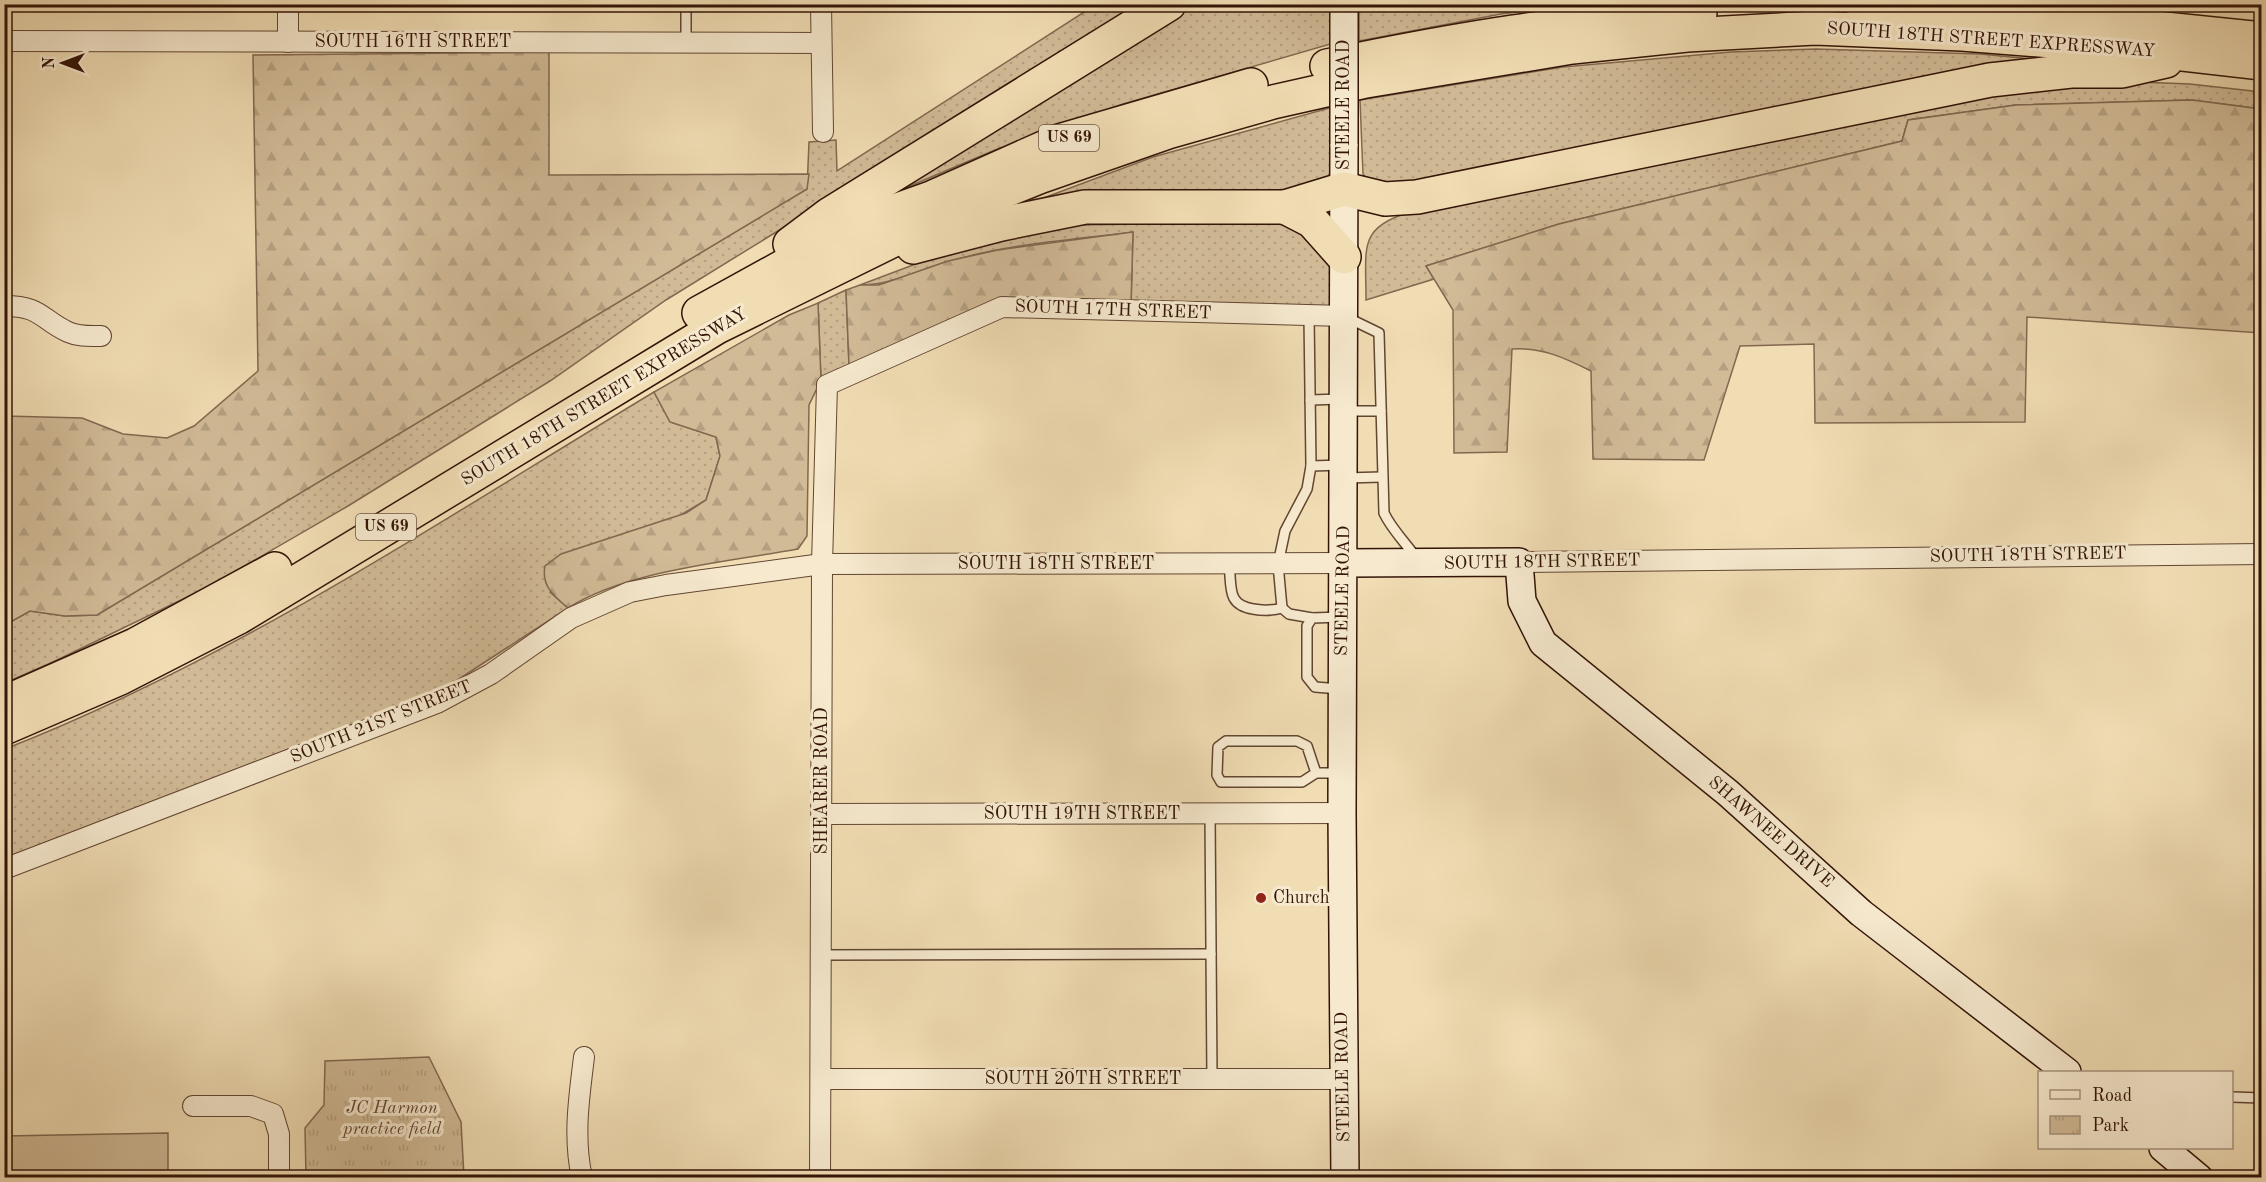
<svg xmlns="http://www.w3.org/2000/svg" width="2266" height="1182" font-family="'Old Standard TT',serif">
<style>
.grass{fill:url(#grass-dots);stroke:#82684f;stroke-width:1.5}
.forest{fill:url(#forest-firs);stroke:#82684f;stroke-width:1.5}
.park{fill:url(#park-tufts);stroke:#82684f;stroke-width:1.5}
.garden{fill:#d1bb97;stroke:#82684f;stroke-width:1.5}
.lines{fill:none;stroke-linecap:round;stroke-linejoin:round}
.lane-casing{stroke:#624632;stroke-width:12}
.street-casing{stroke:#624632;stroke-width:22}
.secondary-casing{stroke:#331407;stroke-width:30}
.highway-casing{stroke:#331407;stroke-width:36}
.lane{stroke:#f6e9ce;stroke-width:9}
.street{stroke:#f6e9ce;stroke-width:20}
.secondary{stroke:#f6e9ce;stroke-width:27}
.highway{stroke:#f1ddb4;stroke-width:33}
.secondary-bridge-casing{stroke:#331407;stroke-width:30;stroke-linecap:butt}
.secondary-bridge{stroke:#f6e9ce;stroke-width:27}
.poi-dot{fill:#8f2418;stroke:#f6e9ce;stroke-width:2}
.labels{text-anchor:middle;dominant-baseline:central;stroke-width:6;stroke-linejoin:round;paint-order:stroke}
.shield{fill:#f6e9ce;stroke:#6e5443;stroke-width:1.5}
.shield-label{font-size:16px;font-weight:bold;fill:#331407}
.street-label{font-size:18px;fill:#331407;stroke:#f6e9ce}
.poi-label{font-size:18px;fill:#331407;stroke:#f6e9ce;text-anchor:start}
.park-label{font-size:18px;font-style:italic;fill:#624632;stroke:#f6e9ce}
</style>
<defs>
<pattern id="grass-dots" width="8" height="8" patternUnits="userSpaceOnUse" patternTransform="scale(1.5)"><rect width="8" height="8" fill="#d1bb97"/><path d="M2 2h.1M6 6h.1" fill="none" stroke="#b4a081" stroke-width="1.8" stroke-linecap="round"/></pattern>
<pattern id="forest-firs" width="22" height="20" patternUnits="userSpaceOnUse" patternTransform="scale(1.5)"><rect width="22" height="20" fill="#d1bb97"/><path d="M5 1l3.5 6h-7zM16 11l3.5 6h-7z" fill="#b4a081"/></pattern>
<pattern id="park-tufts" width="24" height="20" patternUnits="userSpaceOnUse" patternTransform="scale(1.5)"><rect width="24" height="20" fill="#d1bb97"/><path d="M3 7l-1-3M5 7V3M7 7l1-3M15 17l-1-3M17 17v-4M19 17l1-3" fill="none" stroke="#b4a081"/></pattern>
</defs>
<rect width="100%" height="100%" fill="#f1ddb4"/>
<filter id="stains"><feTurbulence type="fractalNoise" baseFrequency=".00333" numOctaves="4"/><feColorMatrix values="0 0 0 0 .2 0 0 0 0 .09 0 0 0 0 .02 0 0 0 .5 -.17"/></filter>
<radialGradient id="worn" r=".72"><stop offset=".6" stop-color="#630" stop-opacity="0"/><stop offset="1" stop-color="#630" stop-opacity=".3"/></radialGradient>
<g class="grass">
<path d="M1095 5H1144L666 300 550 381 348 506 210 586 53 662 5 683V625L30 611 65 616 97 615 807 189 809 142 836 140 837 171Z"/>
<path d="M1184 5H1333L1334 43 1123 104 995 150 891 194Z"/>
<path d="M1359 5V4L1578 5 1501 14 1359 41Z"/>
<path d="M1816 49 1980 54 2032 59V67L1407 190 1367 179 1363 174 1360 100 1563 67 1731 52Z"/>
<path d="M2139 82 2190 84 2261 92V109L2192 100 2016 105 1908 120 1902 141 1559 224 1426 266 1434 279 1366 300C1366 243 1357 227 1419 209L2009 91Z"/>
<path d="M1333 107C1333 124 1339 168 1325 180 1315 188 1297 192 1286 197L1022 206 1153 157Z"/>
<path d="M1284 222 1298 225 1334 258V302L1329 309 1131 305 1133 232C1071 240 1007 244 947 262 918 270 891 285 860 285L966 245 1074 225Z"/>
<path d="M846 290 849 365 821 380 818 303Z"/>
<path d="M654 392 670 422 716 437 720 456 706 500 550 592 568 608 442 690 5 858V749C235 659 443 519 654 392Z"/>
</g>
<g class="forest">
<path d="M549 52V175L809 174 807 189 97 615 65 616 30 611 5 625V416L82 418 123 434 167 438 194 426 258 371 253 55Z"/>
<path d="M2192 100 2261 109V333L2027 317 2025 422 1815 423 1814 344 1740 346 1704 460 1593 459 1591 371C1565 358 1542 347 1512 349L1507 452 1454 453 1453 310 1426 266 1559 224 1902 141 1908 120 2016 105Z"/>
<path d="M1133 232 1131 305 1030 301 849 365 846 290 860 285H879L948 261 998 250Z"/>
<path d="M818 303 821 380 809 405 807 536 798 549C727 562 628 570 568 608 554 596 541 586 545 566L561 554 686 513 706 500 720 456 716 437 670 422 654 392 789 315Z"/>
</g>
<path class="park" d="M429 1057 461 1122 464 1177H306L305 1128 324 1105 325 1061Z"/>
<path class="garden" d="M168 1133V1177H5V1136Z"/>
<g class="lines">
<g class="lane-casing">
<g id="lane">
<path d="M686 4V43"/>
<path d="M1346 317 1379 333 1384 513C1392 530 1406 543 1417 559"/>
<path d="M1310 400 1341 399"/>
<path d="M1347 411H1381"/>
<path d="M1311 466 1342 465"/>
<path d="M1345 478 1382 477"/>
<path d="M1229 564C1232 586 1226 605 1253 609 1264 611 1271 611 1282 608L1289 614 1312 618"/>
<path d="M1282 608 1278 564 1285 531 1307 489 1311 466 1309 316"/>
<path d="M1340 689 1315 687 1307 677V626L1312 618 1341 617"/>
<path d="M1316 773 1307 746 1297 741H1226L1218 747 1217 775 1221 782H1302L1316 773H1339"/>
<path d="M1210 813 1212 1079"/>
<path d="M822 955 1211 954"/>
<path d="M2232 1097 2262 1098"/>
</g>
</g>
<g class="street-casing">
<g id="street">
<path d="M821 4 823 132"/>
<path d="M4 41 821 43"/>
<path d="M288 42V4"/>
<path d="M4 306C42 306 40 319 68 332 79 337 90 336 101 336"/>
<path d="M1519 562 2262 554"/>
<path d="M822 814 1342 813"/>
<path d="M4 869 437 703 491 674 571 618 630 592 666 585 822 564 1344 563"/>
<path d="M822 1079H1343"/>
<path d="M193 1106H251L273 1114 279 1134V1178"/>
<path d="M582 1178C573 1137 579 1098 584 1057"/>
<path d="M820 1178 822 564 827 385 1002 307 1344 316"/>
</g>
</g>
<g class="secondary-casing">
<g id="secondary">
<path d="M1344 144 1342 813 1345 1178"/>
<path d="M1344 563 1519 562 1522 601 1543 643 1728 793 1861 913 2067 1072"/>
<path d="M2163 1148 2199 1178"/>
</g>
</g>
<g class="highway-casing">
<g id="highway">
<path d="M1863 8 1990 11 2262 39"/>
<path d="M1327 66C1451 40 1574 19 1700 13"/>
<path d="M1285 207 1312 221 1344 257"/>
<path d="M790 244 830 214 1169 4"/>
<path d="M913 247 1001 224 1085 207H1285L1344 189 1385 199 1417 197 1990 80 2071 71H2122L2166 61"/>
<path d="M699 313 864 222 931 198 1059 141 1251 85"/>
<path d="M4 703 135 645 275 569"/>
<path d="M4 728 120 678 239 617 717 327 940 217 1039 177 1168 132 1273 102 1366 81 1572 47 1687 35 1815 28 1962 34 2113 46 2262 63"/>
</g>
</g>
<use href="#lane" class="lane"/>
<use href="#street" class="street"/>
<use href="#secondary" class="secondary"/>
<use href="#highway" class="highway"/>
<g class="secondary-bridge-casing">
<path id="secondary-bridge" d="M1344 4V144"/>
</g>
<use href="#secondary-bridge" class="secondary-bridge"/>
</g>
<circle class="poi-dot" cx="1261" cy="898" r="6"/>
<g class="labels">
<g class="shield">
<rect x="1039" y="125" width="60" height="26" rx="4.5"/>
<rect x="356" y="514" width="60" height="26" rx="4.5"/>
</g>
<g class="shield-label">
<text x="1069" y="138">US 69</text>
<text x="386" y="527">US 69</text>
</g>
<g class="street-label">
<text transform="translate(1991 40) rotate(4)">SOUTH 18TH STREET EXPRESSWAY</text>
<text x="413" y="42">SOUTH 16TH STREET</text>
<text transform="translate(1344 105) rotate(-90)">STEELE ROAD</text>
<text transform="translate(1113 310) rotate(2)">SOUTH 17TH STREET</text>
<text transform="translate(604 397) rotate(-31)">SOUTH 18TH STREET EXPRESSWAY</text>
<text transform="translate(2028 555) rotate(-1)">SOUTH 18TH STREET</text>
<text transform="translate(1542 562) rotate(-1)">SOUTH 18TH STREET</text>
<text x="1056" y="564">SOUTH 18TH STREET</text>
<text transform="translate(1343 591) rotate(-89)">STEELE ROAD</text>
<text transform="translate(381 722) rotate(-22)">SOUTH 21ST STREET</text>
<text transform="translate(822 781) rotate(-90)">SHEARER ROAD</text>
<text x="1082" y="814">SOUTH 19TH STREET</text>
<text transform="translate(1771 832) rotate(41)">SHAWNEE DRIVE</text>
<text transform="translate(1343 1077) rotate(-91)">STEELE ROAD</text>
<text x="1083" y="1079">SOUTH 20TH STREET</text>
</g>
<g class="poi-label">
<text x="1273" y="898">Church</text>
</g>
<g class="park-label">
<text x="392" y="1108">JC Harmon<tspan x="392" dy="21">practice field</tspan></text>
</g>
</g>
<rect width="2266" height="1182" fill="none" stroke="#f1ddb4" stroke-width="24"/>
<rect x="6" y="6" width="2254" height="1170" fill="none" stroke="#331407" stroke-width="3"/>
<rect x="12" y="12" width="2242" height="1158" fill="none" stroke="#331407" stroke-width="1.5"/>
<rect x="2038" y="1071" width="195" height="78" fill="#f6e9ce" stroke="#a8947e" stroke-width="1.5"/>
<rect x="2050" y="1090" width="30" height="9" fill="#f6e9ce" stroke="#a8947e" stroke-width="1.5"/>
<text x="2092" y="1101" font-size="18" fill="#331407">Road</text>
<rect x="2050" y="1116" width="30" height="18" fill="url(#park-tufts)" stroke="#a8947e" stroke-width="1.5"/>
<text x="2092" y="1131" font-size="18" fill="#331407">Park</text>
<g transform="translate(63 63) rotate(270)" stroke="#f6e9ce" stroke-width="4.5" paint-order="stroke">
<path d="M0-4.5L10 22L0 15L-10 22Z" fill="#331407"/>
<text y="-9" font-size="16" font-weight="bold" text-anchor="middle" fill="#331407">N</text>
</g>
<rect width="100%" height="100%" filter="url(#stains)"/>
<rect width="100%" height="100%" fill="url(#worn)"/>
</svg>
